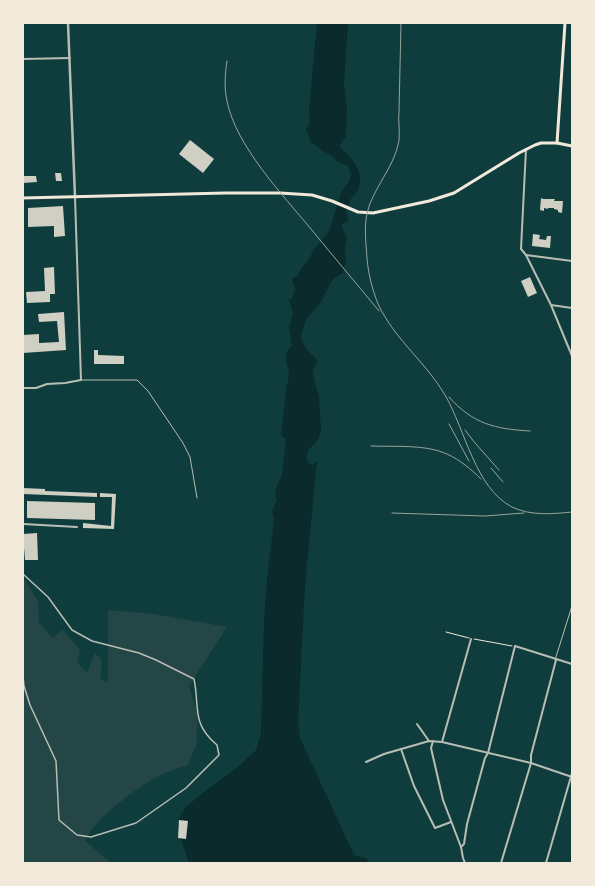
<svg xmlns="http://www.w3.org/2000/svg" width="595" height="886" font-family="Raleway,sans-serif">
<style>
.green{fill:#244646}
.water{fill:#0a2a2b}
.building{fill:#cfcfc3}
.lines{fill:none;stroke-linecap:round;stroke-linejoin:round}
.path{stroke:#f1e9da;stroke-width:1}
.service{stroke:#b8beb3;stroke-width:1}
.pedestrian{stroke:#b8beb3;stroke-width:1.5}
.minor{stroke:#b8beb3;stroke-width:2}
.tertiary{stroke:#b8beb3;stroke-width:2.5}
.secondary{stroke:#f1e9da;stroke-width:3}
.rail{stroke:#97a49c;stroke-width:1}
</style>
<rect width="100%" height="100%" fill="#0f3d3e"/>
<path class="green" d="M23 577 38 601 39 622 53 638 63 630 80 650 77 662 87 673 95 653 102 661 100 678 108 683V610L154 614 227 627 189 686 198 715 196 746 187 766C182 767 177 768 172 770 147 779 95 817 85 841L111 863H23Z"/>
<path class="water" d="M317 23H348L344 83 347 107 346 136 339 146C351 158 366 171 358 190 357 192 354 194 352 197 349 201 348 207 346 212L349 220 341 225 347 237 345 248 346 260 343 273 333 279 319 305 306 319 301 337 306 349 318 361 313 369 314 380 319 396 321 431 318 440 309 449 306 458 309 463 313 465 317 461 305 585 298 723 300 738 354 855 368 859 366 863H189L180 836 179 818 185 808 200 795 238 767 256 750 261 733 264 621 267 579 274 520 272 511 277 500 275 493 277 485 282 475 286 439 281 435 287 384C294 367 278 361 292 345L289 329 293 313 289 300 292 298 295 289 292 279 298 275 302 267 308 261 313 251 322 239 327 235 331 226 341 192 349 182 351 175 348 166 338 162 332 156 323 151 311 142 306 129 310 122 309 110Z"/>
<g class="building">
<path d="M190 140 214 159 203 173 179 154Z"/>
<path d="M55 173H61L62 181H56Z"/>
<path d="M23 176H36L37 182 23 183Z"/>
<path d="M541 198 543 199H555L554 201H563L562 213 558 212V210L554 209V208H548V209L544 208V211L540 210Z"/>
<path d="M63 206 65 236 54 237V226L28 227V208Z"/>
<path d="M533 234 540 235 539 239 546 240 547 236H551L550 248 532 246Z"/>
<path d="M54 267 55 294H50V302L27 303 26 292 45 291 44 268Z"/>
<path d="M530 277 537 293 528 297 521 281Z"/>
<path d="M64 312 66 350 23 353V335L39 334V343L59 342 57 321 39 322 38 314Z"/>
<path d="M94 350H98V355L124 356V364H94Z"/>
<path d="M23 488 45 489V491L97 493V497L23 494Z"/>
<path d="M100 493 116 494 114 529 83 528V523L111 526 112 497H100Z"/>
<path d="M27 501 95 503V520L27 518Z"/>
<path d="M37 533 38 560H25L23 534Z"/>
<path d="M179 820 188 821 186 839 178 838Z"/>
</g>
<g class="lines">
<g class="path">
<path d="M446 632 469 638"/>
<path d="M474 639 512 646"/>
</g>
<g class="service">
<path d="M81 380H137L148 391 183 443 190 457 197 498"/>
<path d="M555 660 572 606"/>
</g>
<path class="pedestrian" d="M23 574 48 597 72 630 92 641 139 653 156 660 194 679C200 708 191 723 217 745L219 755 186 788 136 823 91 837 77 835 59 820 56 761 30 705 24 686 23 676"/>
<g class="minor">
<path d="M23 59 70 58"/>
<path d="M526 149 521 249 526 255 551 305 572 356"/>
<path d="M526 255 572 261"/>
<path d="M551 305 572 308"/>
<path d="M23 388H36L47 384 65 383 81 380 75 197"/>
<path d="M23 524 77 527"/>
<path d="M417 724 429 741"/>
<path d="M433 741 431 748 443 800 461 847 463 858 465 863"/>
<path d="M442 742 471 639"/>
<path d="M401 749 414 786 435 828 451 822"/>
<path d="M366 762 384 754 429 741 442 742 531 763 572 777"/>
<path d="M461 847 464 844 467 824 485 758 488 753 515 646 572 664"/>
<path d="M501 863 531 763V755L556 660"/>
<path d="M546 863 572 773"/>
</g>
<path class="tertiary" d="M68 23 75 197"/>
<g class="secondary">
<path d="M557 143 565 23"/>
<path d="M23 198 225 193H280L312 195 332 201 358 212 373 213 429 201 454 193 519 153 535 145 541 143H557L572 146"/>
</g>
<g class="rail">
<path d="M401 23C400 52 400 82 399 111 398 121 400 131 399 141 394 168 373 188 367 213 364 227 366 244 367 258 368 274 374 297 381 310 398 342 427 364 445 395 465 429 475 488 512 507 530 516 553 514 572 512"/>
<path d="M227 61C225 74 224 88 227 101 236 146 282 194 311 229 333 256 356 283 379 311"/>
<path d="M449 397C473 424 495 429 530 431"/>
<path d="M449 424 469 461"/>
<path d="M465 430 475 443 499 470"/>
<path d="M371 446C393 447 426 444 447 454 460 460 471 469 481 479"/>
<path d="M491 468 503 482"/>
<path d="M392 513 485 516 524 513"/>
</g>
</g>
<rect width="595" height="886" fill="none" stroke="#f1e9da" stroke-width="48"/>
</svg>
